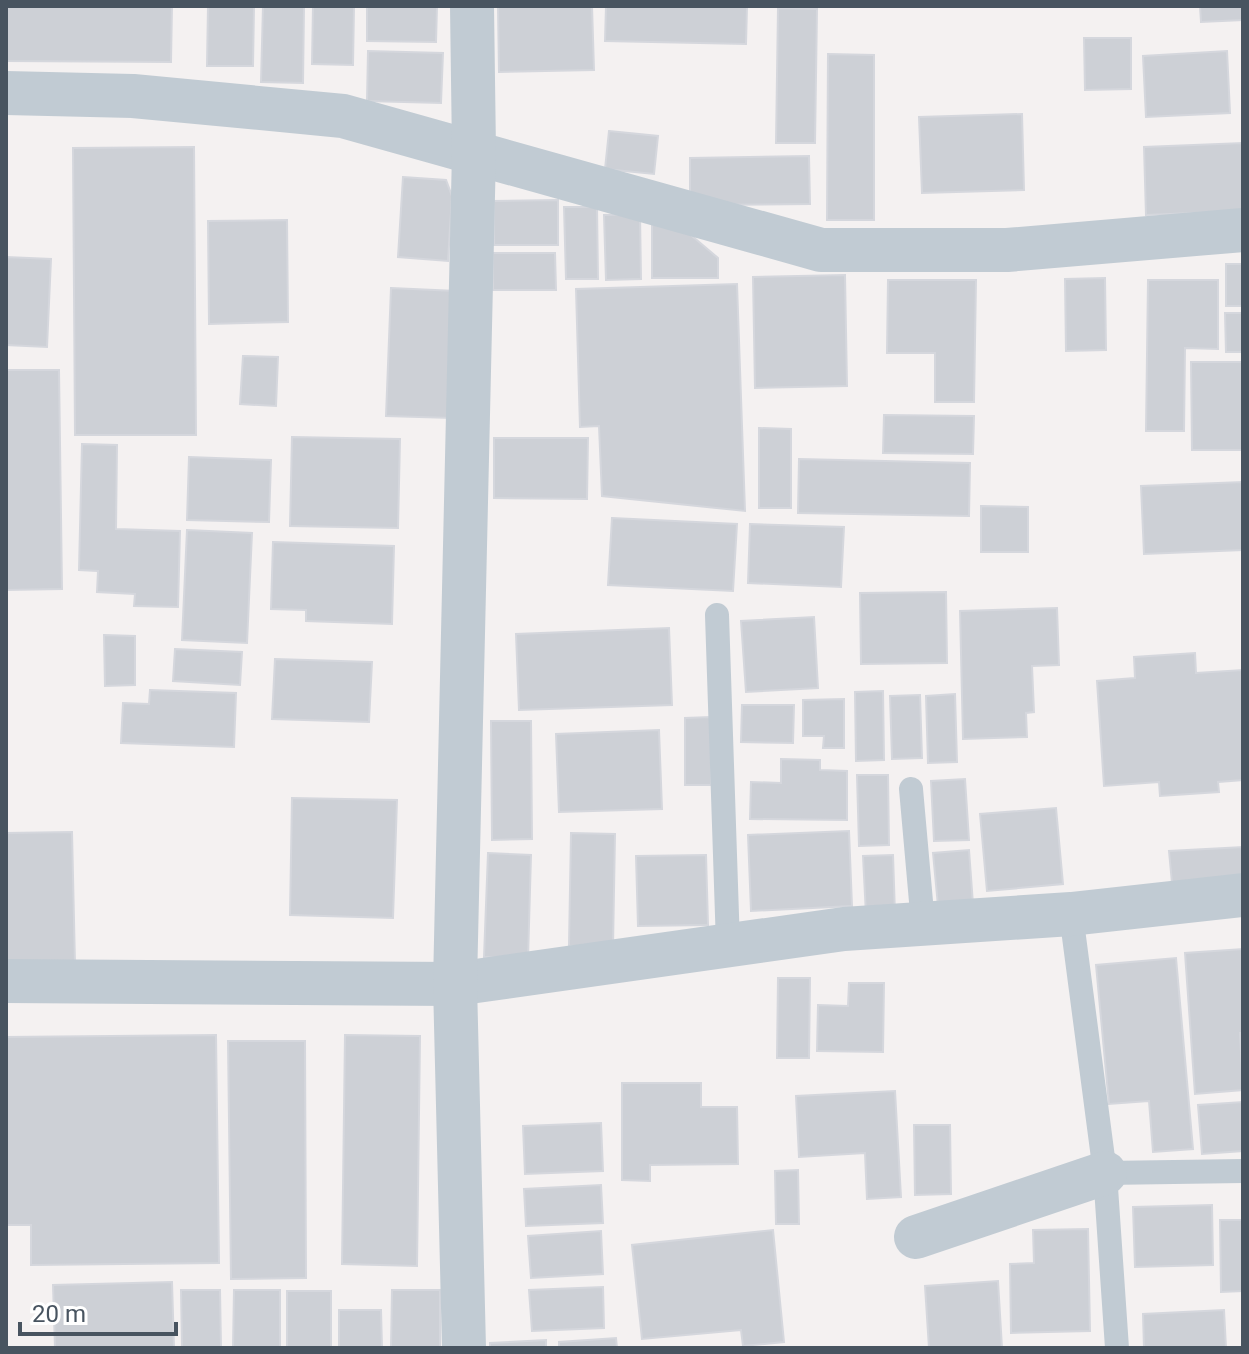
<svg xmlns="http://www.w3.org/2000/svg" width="1249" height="1354" font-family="Roboto,sans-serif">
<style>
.building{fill:#cdd0d6;stroke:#d5d7dd;stroke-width:2}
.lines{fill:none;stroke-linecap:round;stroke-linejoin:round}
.service{stroke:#c1cbd3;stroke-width:24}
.minor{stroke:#c1cbd3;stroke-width:44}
</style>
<rect width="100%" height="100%" fill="#f4f1f1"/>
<g class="building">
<path d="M6 6H172L171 62 6 61Z"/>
<path d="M208 6H254L253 66H207Z"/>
<path d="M263 6H304L303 83 261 82Z"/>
<path d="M313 6H354L353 65 312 64Z"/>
<path d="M367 6H437L436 42 367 41Z"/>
<path d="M498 6H592L594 70 499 72Z"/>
<path d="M606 6H747L746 44 605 41Z"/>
<path d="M1200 6H1243V20L1201 22Z"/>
<path d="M778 8 817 9 815 143H776Z"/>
<path d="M1084 38H1131V89L1085 90Z"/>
<path d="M368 51 443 53 441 103 367 101Z"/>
<path d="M1227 51 1230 113 1146 117 1143 56Z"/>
<path d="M828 54 874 55V220H827Z"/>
<path d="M1022 114 1024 190 922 193 919 117Z"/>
<path d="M609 131 658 136 654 174 605 169Z"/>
<path d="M1243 143V211L1146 215 1144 147Z"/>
<path d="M194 147 196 435H75L73 148Z"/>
<path d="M809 156 810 204 690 205V158Z"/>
<path d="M403 177 446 180 452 196 448 261 398 257Z"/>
<path d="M558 200V245H494V201Z"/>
<path d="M564 207H597L598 279H566Z"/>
<path d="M640 214 641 279 606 280 604 215Z"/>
<path d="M287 220 288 322 209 324 208 221Z"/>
<path d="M652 225H679L718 258V278H652Z"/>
<path d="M493 253H555L556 290H493Z"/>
<path d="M6 257 51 259 47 347 6 345Z"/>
<rect x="1226" y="264" width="17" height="42"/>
<path d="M845 275 847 386 755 388 753 277Z"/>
<path d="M1105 278 1106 350 1066 351 1065 279Z"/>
<path d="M888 280H976L974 402H935V353H887Z"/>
<path d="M1148 280H1218V349L1185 348 1184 431H1146Z"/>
<path d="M737 284 745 511 602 496 599 426 580 427 576 289Z"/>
<path d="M391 288 456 291 452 418 386 416Z"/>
<path d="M1225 313H1243V352H1226Z"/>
<path d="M243 356 278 357 276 406 240 404Z"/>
<path d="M1191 362H1243V450H1192Z"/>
<path d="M6 370H59L62 589 6 590Z"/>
<path d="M884 415 974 416 973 454 883 453Z"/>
<path d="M759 428 791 429V508H759Z"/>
<path d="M292 437 400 439 398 528 290 526Z"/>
<path d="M494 438H588L587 499 494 498Z"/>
<path d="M82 444 117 445 116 529 180 531 178 607 134 606 135 594 97 592 98 571 79 570Z"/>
<path d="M189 457 271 460 269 522 187 520Z"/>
<path d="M799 459 970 463 969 516 798 513Z"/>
<path d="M1243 482V550L1144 554 1141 486Z"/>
<path d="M981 506 1028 507V552H981Z"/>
<path d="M612 518 737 524 733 591 608 585Z"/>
<path d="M750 524 844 527 841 587 748 583Z"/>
<path d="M187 530 252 533 247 643 182 640Z"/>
<path d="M273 542 394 546 392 624 306 621V610L271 609Z"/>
<path d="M946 592 947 663 861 664 860 593Z"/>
<path d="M1057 608 1059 665 1032 666 1034 712 1026 713 1027 737 963 739 960 611Z"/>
<path d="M814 617 818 688 746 692 741 621Z"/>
<path d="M669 628 672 705 519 710 516 634Z"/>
<path d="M104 635 135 636V685L105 686Z"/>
<path d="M175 649 242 652 240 685 173 681Z"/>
<path d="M1195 653 1196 673 1243 670V780L1218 782 1219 792 1160 796 1159 782 1104 786 1097 681 1135 678 1134 657Z"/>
<path d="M275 659 372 662 369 722 272 719Z"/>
<path d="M150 690 236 693 234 747 121 743 123 703 149 704Z"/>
<path d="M883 691 884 760 856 761 855 692Z"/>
<path d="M955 694 957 762 928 763 926 696Z"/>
<path d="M920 695 922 758 892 759 890 696Z"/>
<path d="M844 699V748H823L824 736H803V700Z"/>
<path d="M742 705H794L793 743 741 742Z"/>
<path d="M711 717V785H685V718Z"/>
<path d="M491 721H531L532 839 492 840Z"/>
<path d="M659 730 662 809 559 812 556 734Z"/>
<path d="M781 759 820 760V770L847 771V820L750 819 751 782 781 783Z"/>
<path d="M857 775H888L889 845 859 846Z"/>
<path d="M965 779 969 840 934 841 931 781Z"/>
<path d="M292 798 397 800 393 918 290 915Z"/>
<path d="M1056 808 1063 884 987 891 980 814Z"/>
<path d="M849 831 852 906 751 911 748 835Z"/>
<path d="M72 832 75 964 6 965V833Z"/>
<path d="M571 833 615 834 613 947 569 946Z"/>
<path d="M1243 847V878L1172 883 1169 851Z"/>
<path d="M969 850 973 904 938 906 933 853Z"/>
<path d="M488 853 531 855 528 959 484 957Z"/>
<path d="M706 855 708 925 638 926 636 856Z"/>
<path d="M893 855 895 914 866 915 863 856Z"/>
<path d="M1243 949V1033H1240L1243 1090 1195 1094 1185 953Z"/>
<path d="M1176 958 1193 1149 1153 1152 1149 1101 1109 1104 1096 965Z"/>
<path d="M778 978H810L809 1058H777Z"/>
<path d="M849 983H884L883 1052 817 1051 818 1005 848 1006Z"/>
<path d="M216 1035 219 1263 31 1265V1225H6V1037Z"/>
<path d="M345 1035 420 1036 417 1266 342 1264Z"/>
<path d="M228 1041H305L306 1278 231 1279Z"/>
<path d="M622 1083H701V1107H737L738 1164 650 1165V1181L622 1180Z"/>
<path d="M895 1091 901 1197 867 1199 865 1153 799 1157 796 1096Z"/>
<path d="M1243 1102V1151L1202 1154 1198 1105Z"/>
<path d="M601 1123 603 1171 525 1174 523 1126Z"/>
<path d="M914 1125H950L951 1194 915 1195Z"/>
<path d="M798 1170 799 1224H776L775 1171Z"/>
<path d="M601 1185 603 1223 526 1226 524 1189Z"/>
<path d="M1212 1205 1213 1265 1135 1267 1133 1207Z"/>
<path d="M1220 1220H1243V1291L1221 1292Z"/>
<path d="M1088 1229 1090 1331 1011 1333 1010 1264 1034 1263 1033 1230Z"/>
<path d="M773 1230 784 1342 743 1346 741 1330 642 1339 632 1245Z"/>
<path d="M601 1231 603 1274 531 1278 528 1236Z"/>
<path d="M998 1281 1002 1348H929L925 1286Z"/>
<path d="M172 1282 174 1348H55L53 1285Z"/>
<path d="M603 1287 604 1328 532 1331 529 1290Z"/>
<path d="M181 1290H220L221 1348H182Z"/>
<path d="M234 1290H280V1348H233Z"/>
<path d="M392 1290H440V1348H391Z"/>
<rect x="287" y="1291" width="44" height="57"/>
<path d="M339 1310H381L382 1348H339Z"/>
<path d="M1224 1310 1226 1348H1144L1143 1314Z"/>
<path d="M616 1338 617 1348H559V1342Z"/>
<path d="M546 1340V1348H490V1343Z"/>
</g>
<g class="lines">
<g class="service">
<path d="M717 615 728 945"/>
<path d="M911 789 923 924"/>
<path d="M1071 914 1105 1173 1117 1348"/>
<path d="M1105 1173 1243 1171"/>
</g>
<g class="minor">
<path d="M6 93 133 96 343 116 821 250H1007L1243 230"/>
<path d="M6 981 455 984 844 929 1071 914 1243 895"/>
<path d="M916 1237 1105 1173"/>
<path d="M464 1348 455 984 474 152 472 6"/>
</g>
</g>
<rect width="1249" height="1354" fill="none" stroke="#485460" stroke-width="16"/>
<path d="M20 1322v12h156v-12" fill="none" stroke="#485460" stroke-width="4"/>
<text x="32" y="1322" font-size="24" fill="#485460" stroke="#ffffff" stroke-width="6" paint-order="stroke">20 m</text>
</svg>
